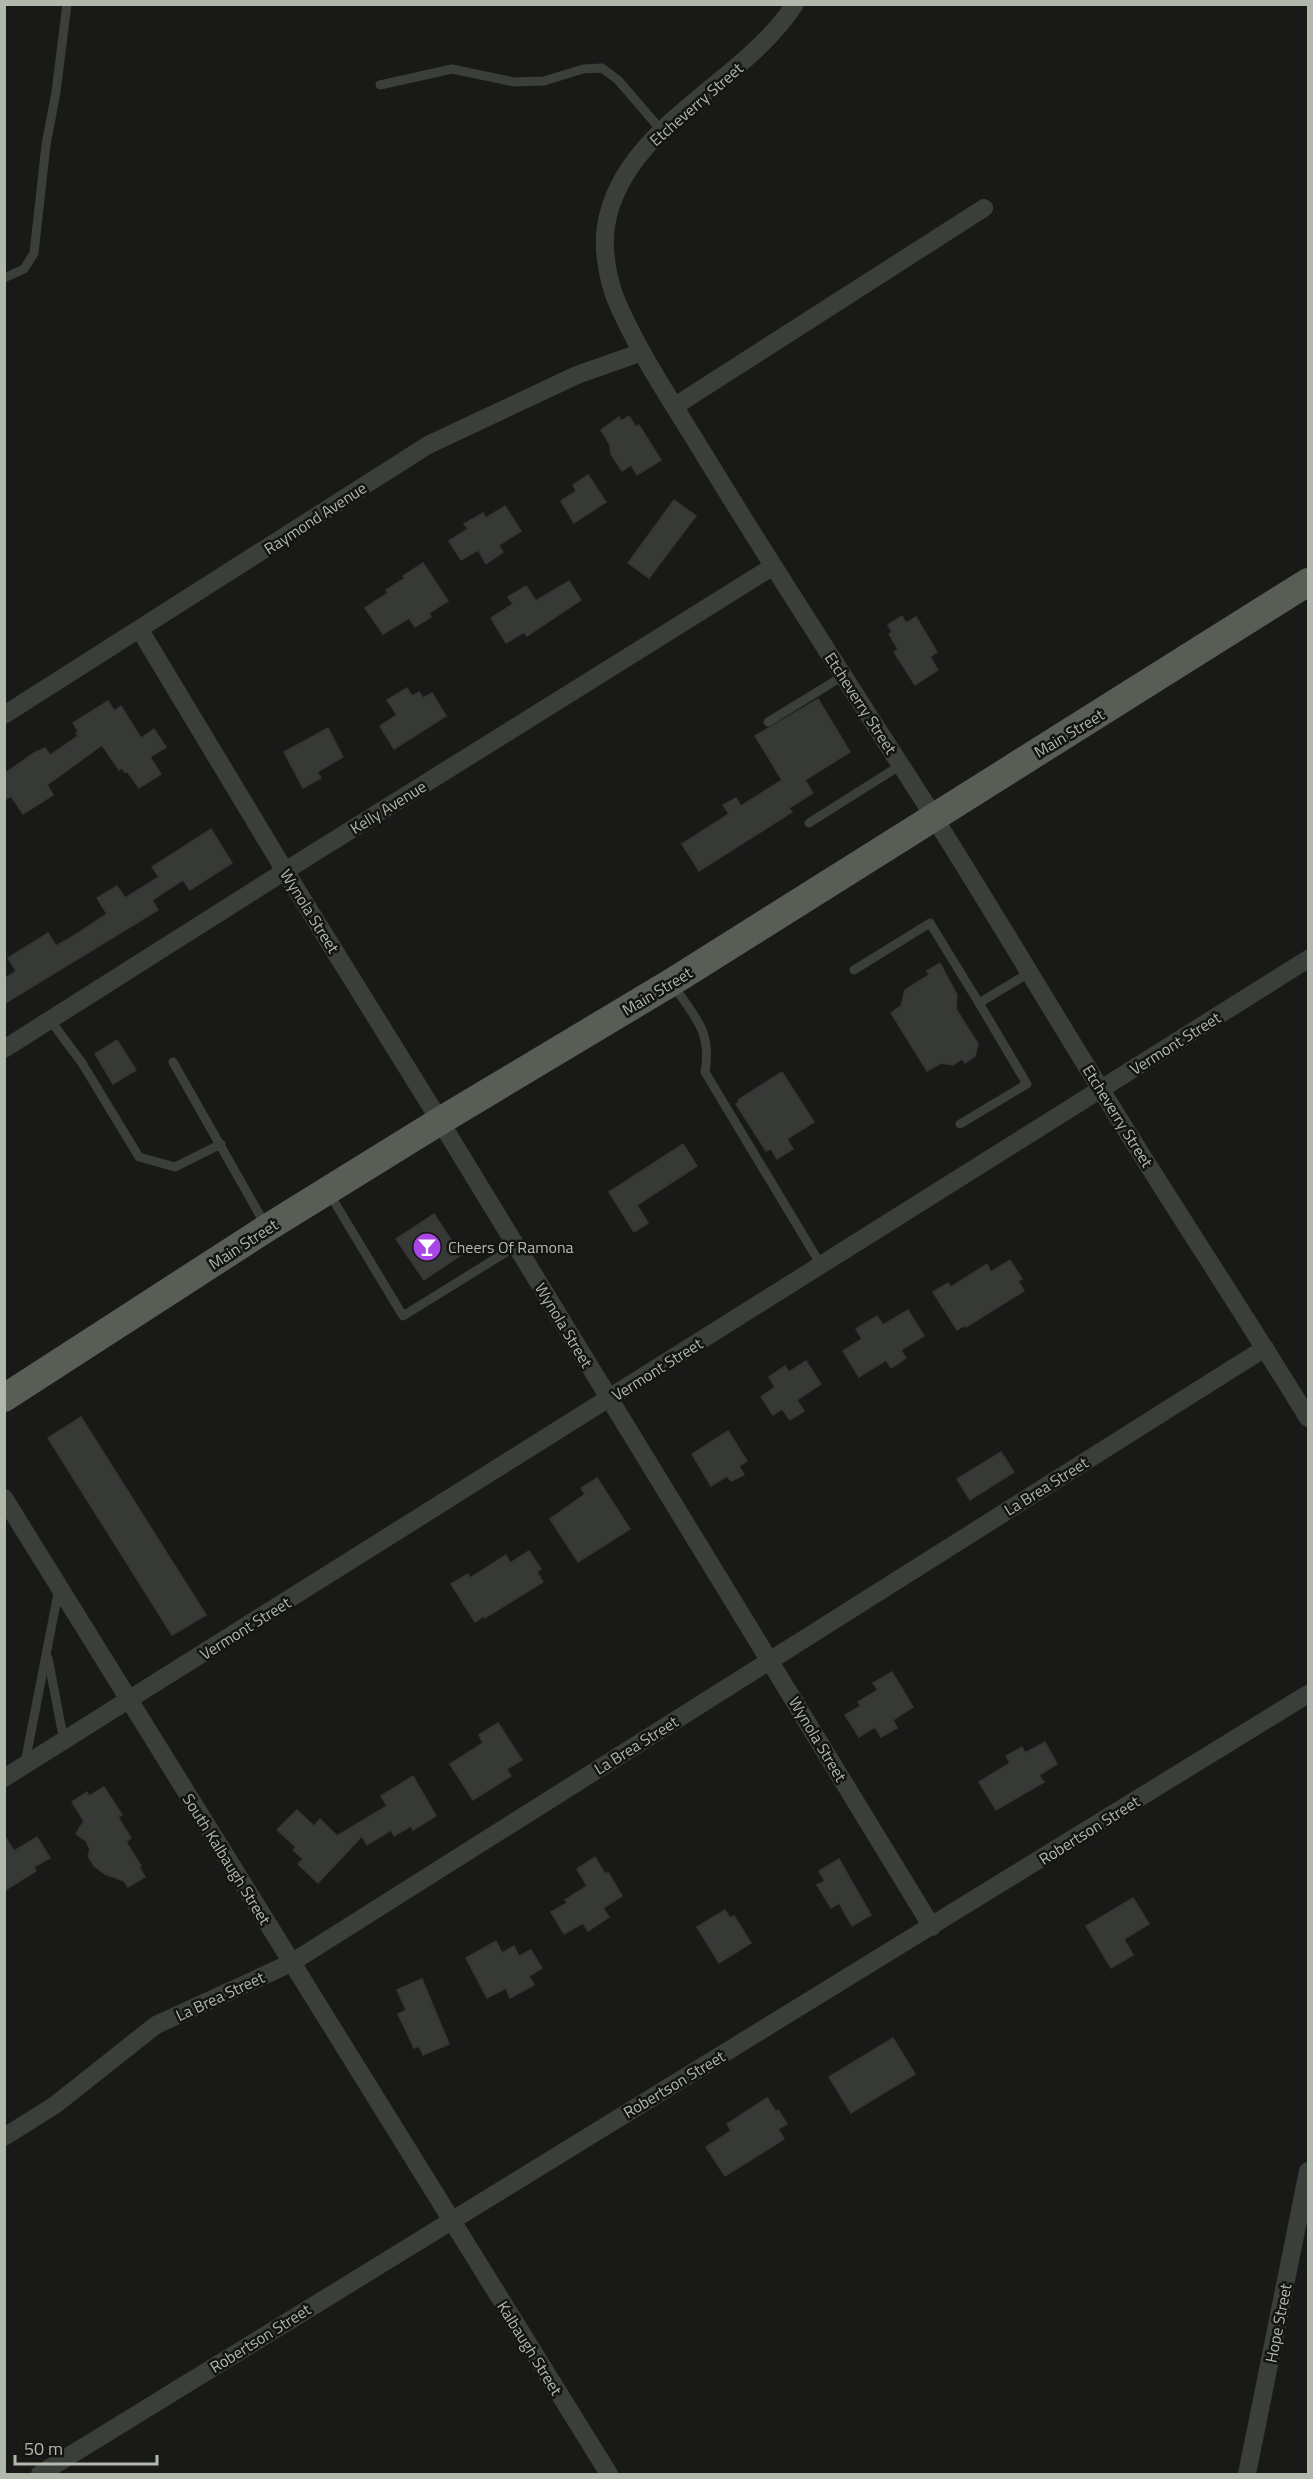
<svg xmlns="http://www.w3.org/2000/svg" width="1313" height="2479" font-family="'Titillium Web',sans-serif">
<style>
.building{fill:#373936;stroke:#333633;stroke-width:1.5}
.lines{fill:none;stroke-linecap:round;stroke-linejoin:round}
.lane{stroke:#3b3f3a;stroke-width:9}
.street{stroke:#3b3f3a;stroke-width:18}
.primary{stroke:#585e56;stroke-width:28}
.labels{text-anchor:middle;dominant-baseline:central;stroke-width:5;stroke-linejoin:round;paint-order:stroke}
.street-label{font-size:16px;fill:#b0b9ac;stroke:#141513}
.poi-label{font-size:16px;fill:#b0b9ac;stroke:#141513;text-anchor:start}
</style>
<rect width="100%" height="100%" fill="#191a18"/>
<g class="building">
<path d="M629 416 636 427 639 425 661 460 637 475 631 465 622 471 611 454 610 445 601 430 619 417 621 421Z"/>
<path d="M588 475 606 502 574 523 561 501 576 491 573 485Z"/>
<path d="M674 500 696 516 649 578 628 563Z"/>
<path d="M505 506 521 531 499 545 503 552 486 564 478 550 461 560 449 541 468 529 464 524 483 513 486 518Z"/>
<path d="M423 563 448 601 429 613 431 617 415 627 409 618 383 634 365 608 388 593 386 590 405 578 403 576Z"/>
<path d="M569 581 581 600 527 636 524 632 506 643 491 618 513 604 508 597 526 586 536 601Z"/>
<path d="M902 616 906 623 916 617 937 652 930 657 938 670 915 685 894 652 898 649 889 634 892 632 888 625Z"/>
<path d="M407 688 412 696 419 692 423 698 432 693 446 716 394 749 380 726 397 715 387 700Z"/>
<path d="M818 699 850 752 805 780 813 793 789 808 792 812 699 871 682 844 729 814 723 805 736 798 741 806 782 780 755 736Z"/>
<path d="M108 701 114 711 121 706 141 738 154 729 166 747 150 757 161 774 139 788 127 771 125 772 122 768 119 770 102 745 47 785 53 795 23 814 11 796 4 800V774L34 753 45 748 50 755 78 736 76 733 79 732 73 723Z"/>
<path d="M328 728 343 757 317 772 321 778 303 788 284 752Z"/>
<path d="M211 829 232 863 190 890 183 880 152 900 158 910 4 1004V979L16 971 8 958 48 933 56 946 72 937 107 914 97 898 117 886 125 898 159 877 152 867Z"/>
<path d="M940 963 957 995 956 1009 978 1044 975 1056 965 1063 962 1059 953 1065 941 1063 927 1071 891 1013 901 1006 905 990 929 975 927 971Z"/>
<path d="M117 1040 136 1070 113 1084 95 1054Z"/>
<path d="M782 1072 814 1122 787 1139 793 1149 777 1159 771 1149 766 1151 736 1104 739 1102 738 1100Z"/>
<path d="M683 1144 697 1166 637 1205 648 1223 634 1232 609 1192Z"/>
<path d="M434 1214 461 1255 424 1280 396 1239Z"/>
<path d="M1010 1260 1022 1279 1018 1281 1024 1291 966 1327 965 1325 957 1330 933 1292 948 1283 951 1287 987 1264 991 1272Z"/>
<path d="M908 1310 924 1336 901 1350 906 1358 891 1368 886 1360 859 1377 843 1351 862 1339 856 1329 877 1316 883 1325Z"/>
<path d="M806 1361 821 1384 797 1400 804 1411 790 1420 782 1409 773 1415 761 1397 775 1387 769 1377 785 1366 789 1372Z"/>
<path d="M81 1417 206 1615 172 1635 48 1438Z"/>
<path d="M728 1431 747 1461 739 1466 744 1475 731 1481 727 1476 711 1486 692 1454Z"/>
<path d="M1001 1452 1014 1472 970 1500 957 1479Z"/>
<path d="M597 1478 630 1529 578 1562 550 1519 585 1494 581 1488Z"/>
<path d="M529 1551 541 1569 537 1572 543 1582 485 1618 484 1616 475 1622 451 1584 468 1574 470 1578 506 1555 510 1563Z"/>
<path d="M892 1672 913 1707 893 1720 897 1728 881 1737 875 1727 859 1737 845 1715 861 1706 858 1702 878 1690 873 1683Z"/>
<path d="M498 1723 522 1760 507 1769 511 1776 473 1800 450 1764 483 1743 479 1735Z"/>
<path d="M1045 1742 1057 1764 1039 1775 1044 1782 996 1810 979 1782 1010 1763 1006 1756 1022 1747 1025 1753Z"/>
<path d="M413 1776 436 1816 413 1830 411 1826 394 1836 391 1830 367 1845 362 1836 318 1883 298 1864 303 1859 293 1850 296 1847 277 1830 297 1810 314 1826 320 1819 337 1836 387 1806 381 1796Z"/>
<path d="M104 1787 122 1815 118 1817 131 1838 126 1842 141 1866 139 1867 145 1877 128 1887 124 1881 105 1874 94 1866 88 1856 90 1850 86 1841 76 1834 84 1821 72 1802 87 1792 89 1796Z"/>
<path d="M4 1835 14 1851 37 1837 50 1858 34 1867 36 1871 4 1891Z"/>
<path d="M595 1857 605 1874 608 1872 622 1896 603 1908 609 1917 588 1931 583 1923 564 1934 551 1912 567 1903 565 1900 587 1886 577 1869Z"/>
<path d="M839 1859 871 1915 852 1926 839 1903 831 1908 817 1885 825 1881 819 1871Z"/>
<path d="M1133 1898 1149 1924 1124 1939 1133 1955 1111 1968 1086 1926Z"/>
<path d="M725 1910 730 1918 734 1916 751 1943 719 1963 697 1927Z"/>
<path d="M496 1941 502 1953 514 1946 519 1956 531 1950 542 1968 529 1976 534 1985 510 1998 506 1988 487 1998 466 1958Z"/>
<path d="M422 1979 449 2044 423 2055 419 2046 414 2048 398 2014 406 2010 397 1990Z"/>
<path d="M893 2038 915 2074 851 2113 829 2077Z"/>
<path d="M767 2098 776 2112 778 2110 787 2124 778 2129 784 2139 725 2176 706 2147 731 2131 727 2124Z"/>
</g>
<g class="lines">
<g class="lane">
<path d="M380 85 452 69 514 82 544 81 583 69 602 68 618 80 662 131"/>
<path d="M4 278 24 269 34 253 46 145 56 92 67 4"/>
<path d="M768 722 843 676"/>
<path d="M809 823 901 765"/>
<path d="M854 970 930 923 979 1003"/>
<path d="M674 986C695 1018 712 1031 705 1072L821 1265"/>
<path d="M50 1020 82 1063 139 1157 175 1167 221 1144"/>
<path d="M173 1062 266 1226"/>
<path d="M960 1124 1027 1084 979 1003 1029 973"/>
<path d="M329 1193 403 1316 516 1246"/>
<path d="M48 1658 64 1741"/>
<path d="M25 1763 59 1588"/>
</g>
<g class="street">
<path d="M795 4C744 84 622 126 606 226 602 252 609 286 620 309 643 360 676 408 705 456 768 560 834 661 900 764 969 870 1033 980 1100 1088 1168 1199 1240 1307 1308 1418"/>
<path d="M675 406 984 208"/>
<path d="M140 630 285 871 440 1121 932 1927"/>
<path d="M4 715 428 445 577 375 642 352"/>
<path d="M4 1049 285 871 772 567"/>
<path d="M4 1498 609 2474"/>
<path d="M4 1778 1308 959"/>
<path d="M4 2137 55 2105 156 2025 291 1963 1265 1348"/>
<path d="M40 2474 1308 1694"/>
<path d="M1247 2474 1308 2171"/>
</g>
<path class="primary" d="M4 1398 267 1228 440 1121 672 982 1308 582"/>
</g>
<defs>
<g id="bar-disc" transform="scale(1.5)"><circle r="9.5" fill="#a946e5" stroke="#141513"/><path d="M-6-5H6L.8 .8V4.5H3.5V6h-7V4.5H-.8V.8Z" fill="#fff"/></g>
</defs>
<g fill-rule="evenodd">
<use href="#bar-disc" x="427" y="1247"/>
</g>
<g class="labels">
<g class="street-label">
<text transform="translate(696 104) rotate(-41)">Etcheverry Street</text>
<text transform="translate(315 518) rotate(-33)">Raymond Avenue</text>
<text transform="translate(861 703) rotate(57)">Etcheverry Street</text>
<text transform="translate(1069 733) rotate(-31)">Main Street</text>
<text transform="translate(388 807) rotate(-32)">Kelly Avenue</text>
<text transform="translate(310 911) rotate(58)">Wynola Street</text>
<text transform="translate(657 991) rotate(-31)">Main Street</text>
<text transform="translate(1175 1043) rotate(-32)">Vermont Street</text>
<text transform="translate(1118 1116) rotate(58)">Etcheverry Street</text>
<text transform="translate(243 1244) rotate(-33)">Main Street</text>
<text transform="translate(564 1325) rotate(59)">Wynola Street</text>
<text transform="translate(657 1369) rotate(-32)">Vermont Street</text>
<text transform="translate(1046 1486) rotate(-32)">La Brea Street</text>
<text transform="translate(245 1628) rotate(-32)">Vermont Street</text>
<text transform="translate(818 1739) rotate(59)">Wynola Street</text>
<text transform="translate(636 1745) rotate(-32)">La Brea Street</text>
<text transform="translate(1089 1830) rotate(-32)">Robertson Street</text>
<text transform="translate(227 1859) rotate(58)">South Kalbaugh Street</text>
<text transform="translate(220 1996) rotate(-25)">La Brea Street</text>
<text transform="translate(674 2084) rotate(-31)">Robertson Street</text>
<text transform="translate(1278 2323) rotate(-79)">Hope Street</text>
<text transform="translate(260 2338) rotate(-32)">Robertson Street</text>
<text transform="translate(530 2348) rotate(58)">Kalbaugh Street</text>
</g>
<g class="poi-label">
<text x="448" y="1247">Cheers Of Ramona</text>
</g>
</g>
<rect width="1313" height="2479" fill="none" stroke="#b0b9ac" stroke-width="12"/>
<path d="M15 2455v9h142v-9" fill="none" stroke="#b0b9ac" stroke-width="3"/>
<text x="24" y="2455" font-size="18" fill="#b0b9ac" stroke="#141513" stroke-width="4.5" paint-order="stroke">50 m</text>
</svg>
